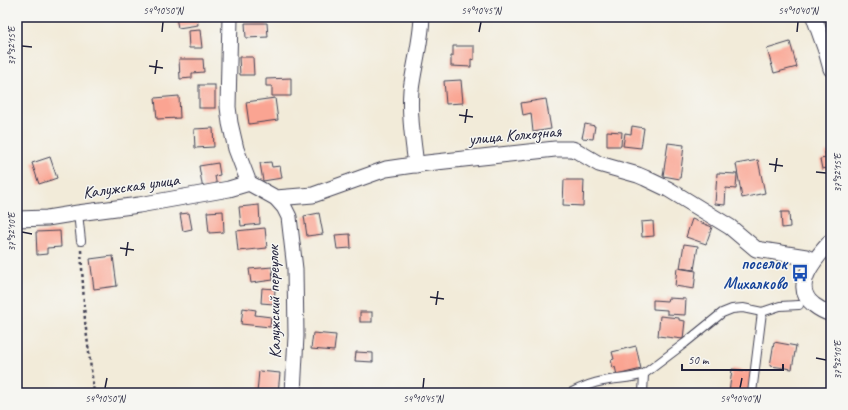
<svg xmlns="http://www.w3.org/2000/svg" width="848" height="410" font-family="Caveat,sans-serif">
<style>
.building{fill:#faa492}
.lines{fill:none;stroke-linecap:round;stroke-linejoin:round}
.service-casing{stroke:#414053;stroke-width:10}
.minor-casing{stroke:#414053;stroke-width:17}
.path{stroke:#414053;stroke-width:2.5;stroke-dasharray:3 3;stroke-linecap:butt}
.service{stroke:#fff;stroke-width:8}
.minor{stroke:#fff;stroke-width:15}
.ticks{fill:none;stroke:#22223b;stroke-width:1.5}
.labels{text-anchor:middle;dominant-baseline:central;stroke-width:3;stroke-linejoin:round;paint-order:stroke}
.street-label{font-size:17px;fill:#22223b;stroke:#f6f6f2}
.transit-label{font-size:17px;font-weight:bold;fill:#164399;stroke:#f6f6f2;text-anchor:end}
.neatline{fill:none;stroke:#22223b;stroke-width:1.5}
.ticks-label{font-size:10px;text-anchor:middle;fill:#22223b}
</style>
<rect width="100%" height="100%" fill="#f6f6f2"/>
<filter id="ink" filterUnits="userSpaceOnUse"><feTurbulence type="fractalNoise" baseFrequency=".025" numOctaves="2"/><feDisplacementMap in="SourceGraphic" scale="8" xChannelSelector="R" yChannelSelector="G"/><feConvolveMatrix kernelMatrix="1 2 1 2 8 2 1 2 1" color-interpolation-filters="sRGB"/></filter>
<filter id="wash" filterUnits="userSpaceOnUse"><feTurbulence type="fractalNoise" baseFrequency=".012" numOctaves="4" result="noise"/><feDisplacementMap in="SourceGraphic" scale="16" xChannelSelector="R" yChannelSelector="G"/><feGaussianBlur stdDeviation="0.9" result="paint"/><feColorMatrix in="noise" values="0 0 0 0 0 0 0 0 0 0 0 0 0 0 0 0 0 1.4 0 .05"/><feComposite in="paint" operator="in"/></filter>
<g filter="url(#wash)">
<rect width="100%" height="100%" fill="#f2ebd9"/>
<g id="blocks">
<g class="building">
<path d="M176 17H197L198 25 178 28Z"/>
<path d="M245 23H267L268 37 246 38Z"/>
<path d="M200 30 202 48H189L188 31Z"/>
<path d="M790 42 797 67 774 73 767 49Z"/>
<path d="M453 46H474V60L471 59V67L451 66V56H453Z"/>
<path d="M239 57H253L254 75H240Z"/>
<path d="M179 59H203L204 72 192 73V78L180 79Z"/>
<path d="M291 78V96H272V86H266V79Z"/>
<path d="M461 80 463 103 446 104 444 81Z"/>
<rect x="199" y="85" width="16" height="23"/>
<path d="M179 96 180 118 157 119 155 98Z"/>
<path d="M275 98 278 120 249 124 246 102Z"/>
<path d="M546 99 551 129 533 132 531 113 523 115 521 103Z"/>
<path d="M585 124 595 126 593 139 582 138Z"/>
<path d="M632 126 644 128 641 148 623 146 625 133 631 134Z"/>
<path d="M213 128 214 147 195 148 194 129Z"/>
<path d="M607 131 622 132 621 146H607Z"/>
<path d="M668 143 684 145 680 179 663 176Z"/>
<path d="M831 151V170L828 171 827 168 822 169 820 159 826 158 825 152Z"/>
<path d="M50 157 57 178 39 184 32 163Z"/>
<path d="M758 160 765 193 742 198 736 164Z"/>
<path d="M271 162 272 167 280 166 282 178 263 181 260 163Z"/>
<path d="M218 163 220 175 215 176 217 187 203 190 199 166Z"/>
<path d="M717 173 737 174 736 189 726 188 725 205 715 204Z"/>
<path d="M564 180H584L583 206 563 205Z"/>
<path d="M259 205 260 224 241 226 239 207Z"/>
<path d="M223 211 224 232 209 233 207 212Z"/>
<path d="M781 212H789L790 227 782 228Z"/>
<path d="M189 213 192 229 183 231 180 214Z"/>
<path d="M319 213 323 234 307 236 304 216Z"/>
<path d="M692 219 712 227 706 244 686 237Z"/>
<path d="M653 221 654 236 642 237 641 222Z"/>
<path d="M265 228 267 248 238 251 236 231Z"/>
<path d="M60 231 61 247 47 248V254L37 255 36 232Z"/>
<path d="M350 234 351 248 337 249 335 235Z"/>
<path d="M684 244 698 246 694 270 680 268Z"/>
<path d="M113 256 117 286 94 289 90 259Z"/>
<path d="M272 267 273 280 251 283 249 269Z"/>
<path d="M677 268 696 271 694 289 675 286Z"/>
<path d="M262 288 275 289 274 304 261 303Z"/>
<path d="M668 298 686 299 685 315 667 314V310L653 309V300L667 301Z"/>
<path d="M243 308 256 310 255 315 271 317 270 327 241 324Z"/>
<rect x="360" y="312" width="12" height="10"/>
<path d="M660 316 679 318V320L685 321 683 339 658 336Z"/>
<path d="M313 333 336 335 334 351 311 349Z"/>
<path d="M774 342 796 346 792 369 770 366Z"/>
<path d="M636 346 641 369 617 375 615 367 613 368 611 360 614 359 612 352Z"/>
<path d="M356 352 373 353V362L355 361Z"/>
<path d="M732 369 755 372 752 393H729Z"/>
<path d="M259 371 280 373 278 393H257Z"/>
</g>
</g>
</g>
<g filter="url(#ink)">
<use href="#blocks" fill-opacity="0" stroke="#414053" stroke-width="1"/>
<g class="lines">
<g class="service-casing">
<g id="service">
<path d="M78 213 81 241"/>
<path d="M570 393C580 388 591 383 603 381 617 378 631 379 644 374L685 343 722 313 732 309 743 308 762 312 780 306 799 305"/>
<path d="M643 393 644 374"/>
<path d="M752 393 762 312"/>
</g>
</g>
<g class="minor-casing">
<g id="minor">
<path d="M230 17 228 107 230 123 236 149 249 183 276 198 284 207 289 217 295 269 296 336 293 393"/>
<path d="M814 17 826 51 831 69"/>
<path d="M416 165C413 140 409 115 411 90 414 66 421 42 422 17"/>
<path d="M276 198 313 195 386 169 427 163 555 149H572L577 151 599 164 638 175 645 178 668 189 730 227 756 249 806 257 814 261"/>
<path d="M17 219 47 218 78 213 139 205 229 189 249 183"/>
<path d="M831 241C817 257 789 286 814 305 819 309 825 312 831 314"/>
</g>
</g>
<path class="path" d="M81 250 85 321 94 393"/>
<use href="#service" class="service"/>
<use href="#minor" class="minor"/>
</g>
</g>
<path class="ticks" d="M162 32 163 22M479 32 481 22M797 32 798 22M22 46 32 47M149 66 163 68M155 74 157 60M459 115 473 117M465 123 467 109M769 164 783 166M775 172 777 158M816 172 826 173M22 232 32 234M120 248 134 250M126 256 128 242M430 297 444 299M436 305 438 291M816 358 826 360M105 388 107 378M423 388 424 378M740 388 742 378"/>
<defs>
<g id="bus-bare" transform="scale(1.38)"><path d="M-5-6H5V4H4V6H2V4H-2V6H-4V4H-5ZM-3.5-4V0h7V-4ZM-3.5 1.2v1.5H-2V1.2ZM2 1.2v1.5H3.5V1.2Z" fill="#1a4fb4" stroke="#f6f6f2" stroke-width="2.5" paint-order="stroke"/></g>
</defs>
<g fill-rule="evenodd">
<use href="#bus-bare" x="800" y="273"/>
</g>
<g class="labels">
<g class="street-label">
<text transform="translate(515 135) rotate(-5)">улица Колхозная</text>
<text transform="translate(131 186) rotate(-8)">Калужская улица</text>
<text transform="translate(274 302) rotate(-91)">Калужский переулок</text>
</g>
<g class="transit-label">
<text x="787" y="263">поселок<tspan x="787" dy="20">Михалково</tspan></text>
</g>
</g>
<rect width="848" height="410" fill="none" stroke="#f6f6f2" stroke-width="44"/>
<path d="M682 364v6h101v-6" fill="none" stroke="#22223b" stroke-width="2"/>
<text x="688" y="364" font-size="12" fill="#22223b" stroke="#f6f6f2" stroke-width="3" paint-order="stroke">50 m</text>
<rect x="22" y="22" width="804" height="366" class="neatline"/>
<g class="ticks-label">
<text x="163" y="14">54°10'50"N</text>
<text x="481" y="14">54°10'45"N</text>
<text x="798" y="14">54°10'40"N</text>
<text transform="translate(11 46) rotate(-90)" y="4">37°32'15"E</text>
<text transform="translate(837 173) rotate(-90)" y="4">37°32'15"E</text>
<text transform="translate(11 232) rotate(-90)" y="4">37°32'10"E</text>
<text transform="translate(837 360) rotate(-90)" y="4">37°32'10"E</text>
<text x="105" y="402">54°10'50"N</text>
<text x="423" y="402">54°10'45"N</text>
<text x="740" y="402">54°10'40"N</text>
</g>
</svg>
